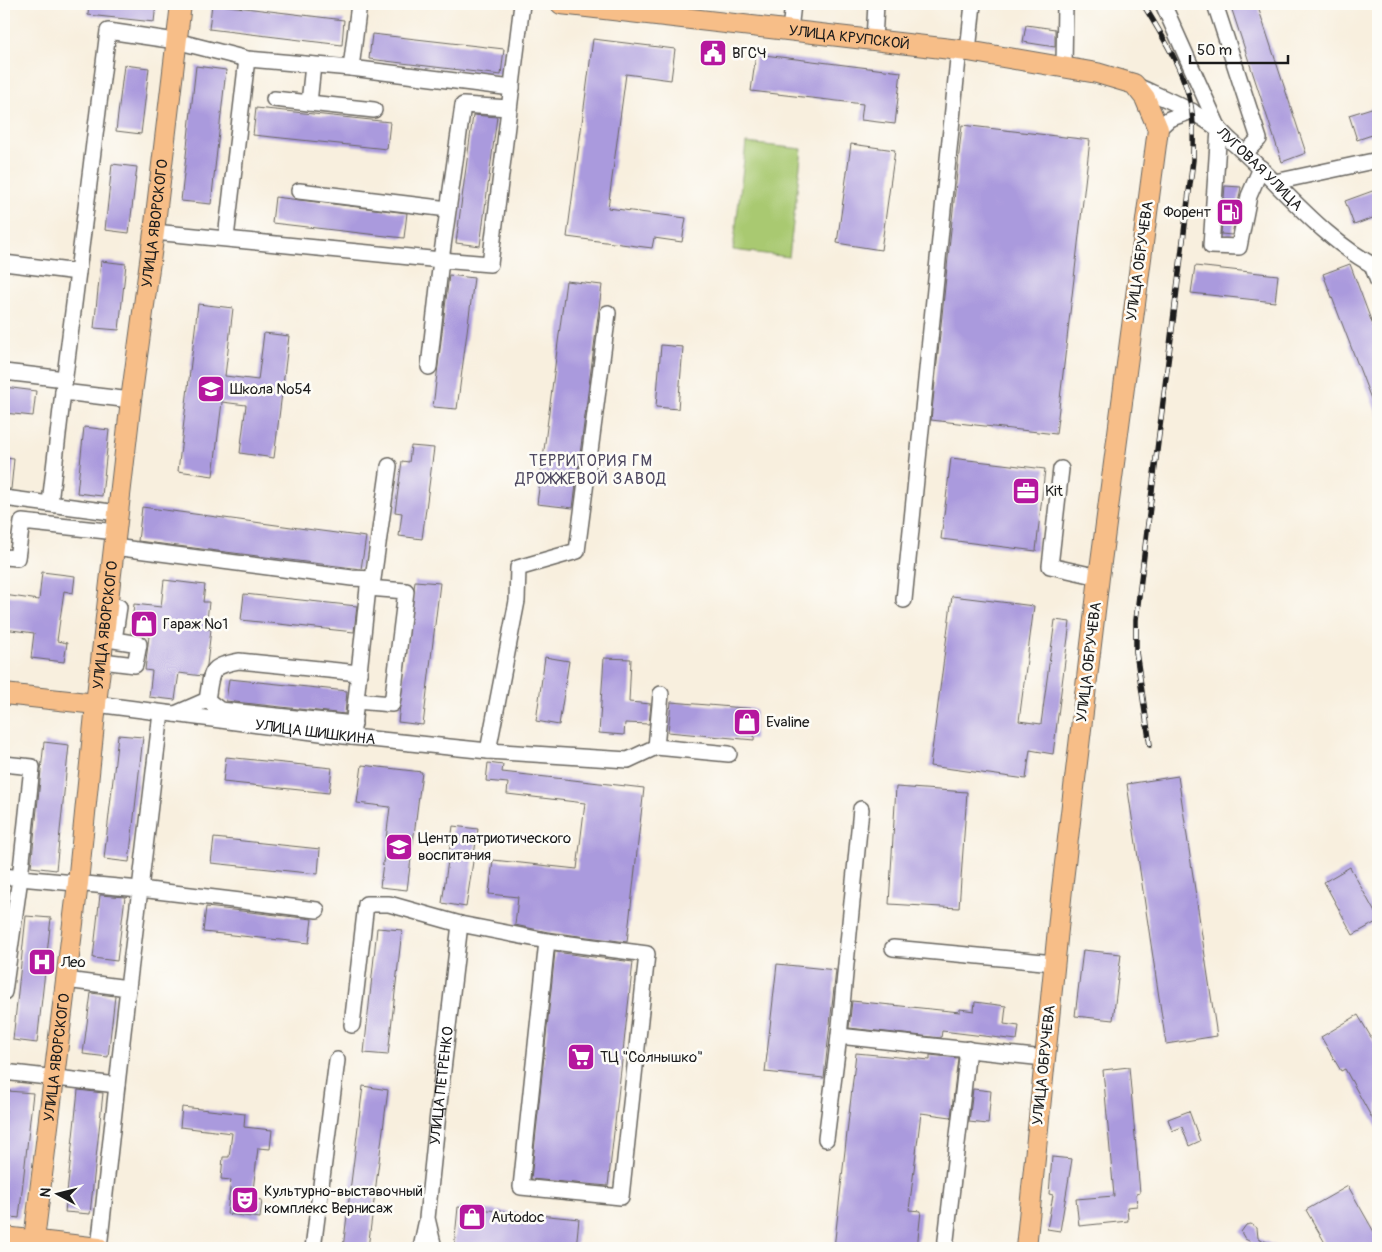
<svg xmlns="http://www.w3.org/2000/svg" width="1382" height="1252" font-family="Pangolin,sans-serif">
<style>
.green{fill:#a9c971;stroke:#627246}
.building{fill:#aa9add}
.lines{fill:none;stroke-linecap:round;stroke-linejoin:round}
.minor-casing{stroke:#696660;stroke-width:18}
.major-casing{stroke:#696660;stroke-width:22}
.minor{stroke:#fff;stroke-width:15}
.major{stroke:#f7be88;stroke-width:20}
.rail-casing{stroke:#1c1c1c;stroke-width:5.5}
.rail{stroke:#fdfcf7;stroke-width:4;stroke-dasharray:11;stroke-linecap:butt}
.labels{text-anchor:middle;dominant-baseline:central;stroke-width:5;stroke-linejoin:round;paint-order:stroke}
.street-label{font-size:15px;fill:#1c1c1c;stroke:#fdfcf7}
.poi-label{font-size:15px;fill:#1c1c1c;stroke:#fdfcf7;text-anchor:start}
.neighbourhood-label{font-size:16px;letter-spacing:1px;fill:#4e4860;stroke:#fdfcf7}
</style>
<rect width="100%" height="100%" fill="#fdfcf7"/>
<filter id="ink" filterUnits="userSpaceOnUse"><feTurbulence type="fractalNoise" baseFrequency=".02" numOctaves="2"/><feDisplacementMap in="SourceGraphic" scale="10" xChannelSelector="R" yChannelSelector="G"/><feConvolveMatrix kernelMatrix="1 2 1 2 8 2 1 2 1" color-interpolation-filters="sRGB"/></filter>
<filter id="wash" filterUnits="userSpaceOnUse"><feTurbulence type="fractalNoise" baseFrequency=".0096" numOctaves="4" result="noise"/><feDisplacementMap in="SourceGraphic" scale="20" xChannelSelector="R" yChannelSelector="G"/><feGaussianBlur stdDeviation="1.12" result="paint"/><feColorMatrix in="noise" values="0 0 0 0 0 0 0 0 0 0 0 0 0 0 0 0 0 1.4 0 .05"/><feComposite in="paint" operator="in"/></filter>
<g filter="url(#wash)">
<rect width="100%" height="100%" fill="#f8efde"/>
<path class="green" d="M746 143 802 149 789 257 733 250Z"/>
<g id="blocks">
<g class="building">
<path d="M89 4H156L154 22 88 15Z"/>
<path d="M212 4 344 20 342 45 209 29Z"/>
<path d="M1230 4H1257L1306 153 1282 162Z"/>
<path d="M1026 25 1055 29V47L1023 42Z"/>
<path d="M372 34 504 49 501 75 369 59Z"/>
<path d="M593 39 675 49 671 80 626 74 608 208 686 218 682 242 654 238 652 248 567 237Z"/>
<path d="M756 54 901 72 895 124 861 120 863 104 751 91Z"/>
<path d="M124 65 149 68 141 134 116 131Z"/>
<path d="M196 66 226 70 211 204 181 201Z"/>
<path d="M1378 106V133L1357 140 1349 115Z"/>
<path d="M256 108 390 122 387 149 253 135Z"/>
<path d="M473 115 497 117 480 246 456 243Z"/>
<path d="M962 125 1090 140 1056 434 931 420Z"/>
<path d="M851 144 895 150 881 250 837 243Z"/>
<path d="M112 164 137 167 129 233 105 230Z"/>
<path d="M1225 186 1241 187 1232 235 1221 234Z"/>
<path d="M1378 189V216L1354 225 1345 201Z"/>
<path d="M275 197 407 213 404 238 272 223Z"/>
<path d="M101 261 126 264 119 330 94 328Z"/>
<path d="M1350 264 1378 339V417L1323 274Z"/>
<path d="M1195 266 1278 275 1275 302 1191 293Z"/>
<path d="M449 275 474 278 457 409 433 407Z"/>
<path d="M566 281 602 285 573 508 537 504Z"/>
<path d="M198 304 233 308 225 376 258 380 264 333 289 336 274 458 240 453 246 405 222 402 213 476 178 471Z"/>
<path d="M661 345 683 347 678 409 656 407Z"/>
<path d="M4 387 36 391 33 416 4 413Z"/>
<path d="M84 427 109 430 102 496 77 493Z"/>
<path d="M411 446 434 448 422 539 399 536 402 513 395 512 402 461 409 462Z"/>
<path d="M4 458 14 459 11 489H4Z"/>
<path d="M951 458 1045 469 1036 551 941 539Z"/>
<path d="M142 507 366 537 361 569 138 541Z"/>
<path d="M42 572 75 576 73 593 64 591 57 641 67 643 64 662 31 658 34 633 4 629V595L39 600Z"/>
<path d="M164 580 205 585 203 602H209L206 629H211L207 665 202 676 179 673 175 700 149 697 152 671 145 670 149 636 131 633 134 604 161 607Z"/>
<path d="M415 581 440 583 423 725 398 722Z"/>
<path d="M244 594 357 606 354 632 241 620Z"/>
<path d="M952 596 1034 606 1019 721 1041 724 1055 620 1070 622 1053 754 1030 750 1026 779 930 766Z"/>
<path d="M545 657 569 661 559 725 536 721Z"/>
<path d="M604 658 631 659 629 702 651 704 649 724 625 723 624 735 599 733Z"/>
<path d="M229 679 347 691 345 714 226 701Z"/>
<path d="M671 702 756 709 754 740 668 732Z"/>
<path d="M118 735 143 737 129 862 104 859Z"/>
<path d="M44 742 69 745 56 870 31 867Z"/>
<path d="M226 757 332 768 329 793 223 782Z"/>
<path d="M488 763 503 765 502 772 644 788 627 942 548 932 515 925 518 897 489 894 493 860 577 869 585 803 507 794 508 783 486 781Z"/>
<path d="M362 765 422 772 407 890 380 887 390 807 357 803Z"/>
<path d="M1178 776 1217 1036 1166 1044 1127 784Z"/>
<path d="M896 787 967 792 959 908 889 904Z"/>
<path d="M453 826 478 829 466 907 442 903Z"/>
<path d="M214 838 320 849 318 874 211 863Z"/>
<path d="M1350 867 1378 918V921L1353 935 1324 882Z"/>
<path d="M100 895 125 897 117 961 93 958Z"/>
<path d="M206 907 312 919 309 943 203 932Z"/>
<path d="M26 916 51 918 37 1043 13 1040Z"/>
<path d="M377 928 402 930 388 1055 364 1053Z"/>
<path d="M1083 950 1121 954 1113 1020 1075 1016Z"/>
<path d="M555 952 633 962 608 1186 531 1179Z"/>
<path d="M777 964 836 970 824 1078 765 1072Z"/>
<path d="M91 993 115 996 108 1057 83 1054Z"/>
<path d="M852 1001 960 1012V1009L974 1011 975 1002 1006 1006 1004 1024 1019 1026 1017 1040 942 1031 941 1038 849 1028Z"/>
<path d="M1358 1015 1378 1049V1129L1345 1069 1341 1071 1321 1037Z"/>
<path d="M856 1053 930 1060V1055L958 1058 951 1117 921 1113 909 1210 921 1211 917 1248H834Z"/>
<path d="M1129 1067 1140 1193 1136 1194 1137 1206 1127 1207 1128 1221 1079 1226 1076 1199 1114 1196 1103 1070Z"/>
<path d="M363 1086 388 1090 368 1248H343Z"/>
<path d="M973 1089 991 1091 988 1124 969 1122Z"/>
<path d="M78 1090 103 1093 90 1214 65 1212Z"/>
<path d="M8 1091 33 1093 19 1218 4 1216V1128Z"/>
<path d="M182 1107 245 1114 244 1127 272 1130 270 1149 258 1148 252 1199 262 1200 260 1218 227 1214 231 1180 221 1179 223 1157H229L232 1133 180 1127Z"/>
<path d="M1189 1111 1200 1141 1189 1146 1182 1127 1172 1131 1168 1119Z"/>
<path d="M1052 1157 1072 1159 1060 1231 1047 1229 1053 1195 1049 1194Z"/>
<path d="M1348 1186 1378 1239V1248H1328L1306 1210Z"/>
<path d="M458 1207 579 1219 576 1248H454Z"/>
<path d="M1251 1224 1257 1228 1258 1238 1280 1248H1254L1253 1243 1245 1239 1241 1232 1246 1225Z"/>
</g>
</g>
</g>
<g filter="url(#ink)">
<use href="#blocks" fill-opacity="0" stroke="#696660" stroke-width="1"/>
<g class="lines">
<g class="minor-casing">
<g id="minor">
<path d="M1163 4 1219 129 1211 246 1239 247 1249 196 1261 168"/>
<path d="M1215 4 1259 139 1245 153"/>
<path d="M790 30 793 4"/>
<path d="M874 40 876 4"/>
<path d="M968 51 973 4"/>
<path d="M1064 66 1065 4"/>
<path d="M351 68 359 4"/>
<path id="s1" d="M1135 85C1163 98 1192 109 1217 128 1222 131 1226 137 1231 141 1280 183 1320 238 1378 268"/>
<path d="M274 99 309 103 313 65"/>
<path d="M309 103 374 110"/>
<path d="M1158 129 1169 119 1192 111"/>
<path d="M1275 182 1378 160"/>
<path d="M299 191 448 209"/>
<path d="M154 232 441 260 463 105 509 108"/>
<path d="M226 238 247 59"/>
<path d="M4 263 78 272"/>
<path d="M1372 265 1378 281"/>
<path d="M429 367 441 260 490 264 522 4"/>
<path d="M4 372 65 379"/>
<path d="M131 400 63 392 108 31 176 41 247 59 351 68 512 88"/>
<path d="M1061 469 1050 566 1099 577"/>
<path d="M4 498 118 513"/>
<path d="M50 503 63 392"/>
<path d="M114 547 352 578 373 579 389 466"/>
<path d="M4 557 17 558 22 522 116 532"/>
<path d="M904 600 959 49"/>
<path d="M102 661 135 665 139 644 114 640 119 607 108 604"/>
<path d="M661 694 656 747 729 754"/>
<path d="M207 700 220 710 354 724"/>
<path d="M356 701 392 704 406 591 368 588"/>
<path id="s2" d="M96 704 352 737 488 751 628 760 656 747"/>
<path d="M161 713 140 889 317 910"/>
<path d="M175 714 207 700C212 671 208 667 239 661L359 673"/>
<path d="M352 737 368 588 372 580"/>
<path d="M488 751 517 601 518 568 577 551 608 313"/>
<path d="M4 764 32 767 20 878 140 889 128 988"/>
<path d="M4 876 20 878 4 992"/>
<path d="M893 948 1054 963"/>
<path d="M66 980 128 988 117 1085"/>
<path d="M352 1025 366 904H389L460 924 547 941 647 954 621 1197 521 1187 547 941"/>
<path d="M839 1036 861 809"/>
<path d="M4 1072 117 1085 99 1248"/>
<path d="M826 1139 839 1036 1044 1058"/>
<path d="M313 1248 337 1060"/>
<path d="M421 1248 426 1224"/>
<path id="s3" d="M434 1248 427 1218 439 1104 460 924"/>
<path d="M945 1248 968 1049"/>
</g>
</g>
<g class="major-casing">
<g id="major">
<path id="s4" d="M561 4 968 51 1097 73 1134 84 1145 98 1158 129 1099 577 1062 889 1026 1248"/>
<path d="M4 694 96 704"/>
<path d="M4 1237 99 1248"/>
<path id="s5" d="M34 1240 78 883 96 704 131 400 154 232 181 4"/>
</g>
</g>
<use href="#minor" class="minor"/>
<use href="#major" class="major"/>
<g class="rail-casing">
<path id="rail" d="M1143 4C1162 35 1188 76 1192 113 1194 128 1193 144 1193 160L1136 620V652L1150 745"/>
</g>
<use href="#rail" class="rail"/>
</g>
</g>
<defs>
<g id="civic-square" transform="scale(1.4375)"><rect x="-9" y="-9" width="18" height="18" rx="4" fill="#b5179e" stroke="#fdfcf7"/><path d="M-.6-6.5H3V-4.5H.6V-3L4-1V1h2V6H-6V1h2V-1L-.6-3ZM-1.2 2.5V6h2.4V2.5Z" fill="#fff"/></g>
<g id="fuel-square" transform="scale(1.4375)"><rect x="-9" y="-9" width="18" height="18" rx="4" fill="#b5179e" stroke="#fdfcf7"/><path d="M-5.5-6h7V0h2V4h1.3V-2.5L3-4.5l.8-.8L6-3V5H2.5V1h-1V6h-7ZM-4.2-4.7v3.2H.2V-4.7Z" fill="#fff"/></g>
<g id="school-square" transform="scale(1.4375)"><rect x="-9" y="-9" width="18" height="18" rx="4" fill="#b5179e" stroke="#fdfcf7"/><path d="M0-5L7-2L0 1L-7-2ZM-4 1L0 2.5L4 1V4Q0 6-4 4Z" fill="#fff"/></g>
<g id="office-square" transform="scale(1.4375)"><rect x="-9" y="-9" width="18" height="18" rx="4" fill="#b5179e" stroke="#fdfcf7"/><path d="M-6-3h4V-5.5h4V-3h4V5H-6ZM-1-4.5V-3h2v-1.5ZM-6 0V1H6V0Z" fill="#fff"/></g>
<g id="shop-square" transform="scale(1.4375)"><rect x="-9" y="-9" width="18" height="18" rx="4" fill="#b5179e" stroke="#fdfcf7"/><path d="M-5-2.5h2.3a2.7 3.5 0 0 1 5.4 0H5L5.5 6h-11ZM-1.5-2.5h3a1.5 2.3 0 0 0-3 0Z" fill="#fff"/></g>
<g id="hospital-square" transform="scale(1.4375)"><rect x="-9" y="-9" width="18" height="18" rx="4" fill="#b5179e" stroke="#fdfcf7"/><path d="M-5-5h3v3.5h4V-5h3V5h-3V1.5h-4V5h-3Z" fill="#fff"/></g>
<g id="supermarket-square" transform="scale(1.4375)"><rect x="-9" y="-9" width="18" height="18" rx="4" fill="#b5179e" stroke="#fdfcf7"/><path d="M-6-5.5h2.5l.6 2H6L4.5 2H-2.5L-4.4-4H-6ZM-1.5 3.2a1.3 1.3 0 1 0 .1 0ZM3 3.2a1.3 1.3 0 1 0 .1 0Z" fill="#fff"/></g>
<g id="theatre-square" transform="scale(1.4375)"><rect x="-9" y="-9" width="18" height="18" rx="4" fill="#b5179e" stroke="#fdfcf7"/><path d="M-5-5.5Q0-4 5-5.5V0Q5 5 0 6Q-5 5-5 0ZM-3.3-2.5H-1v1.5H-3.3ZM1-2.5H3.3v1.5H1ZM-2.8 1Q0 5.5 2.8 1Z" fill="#fff"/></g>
</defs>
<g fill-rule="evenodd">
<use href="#civic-square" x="713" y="53"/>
<use href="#fuel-square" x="1230" y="212"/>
<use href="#school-square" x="211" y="389"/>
<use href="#office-square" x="1026" y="491"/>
<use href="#shop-square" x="144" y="624"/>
<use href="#shop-square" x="747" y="722"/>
<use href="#school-square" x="399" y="847"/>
<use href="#hospital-square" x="42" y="962"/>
<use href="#supermarket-square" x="581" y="1057"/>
<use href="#theatre-square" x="245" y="1200"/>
<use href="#shop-square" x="472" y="1217"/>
</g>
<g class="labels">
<g class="street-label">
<text stroke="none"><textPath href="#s4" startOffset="290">УЛИЦА КРУПСКОЙ</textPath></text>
<text stroke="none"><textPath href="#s1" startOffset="152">ЛУГОВАЯ УЛИЦА</textPath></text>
<text stroke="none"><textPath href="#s5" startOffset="1024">УЛИЦА ЯВОРСКОГО</textPath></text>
<text transform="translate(1140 261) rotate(-82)">УЛИЦА ОБРУЧЕВА</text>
<text stroke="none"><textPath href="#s5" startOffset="619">УЛИЦА ЯВОРСКОГО</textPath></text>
<text transform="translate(1089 662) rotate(-83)">УЛИЦА ОБРУЧЕВА</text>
<text stroke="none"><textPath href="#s2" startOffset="221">УЛИЦА ШИШКИНА</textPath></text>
<text stroke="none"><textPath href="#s5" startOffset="184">УЛИЦА ЯВОРСКОГО</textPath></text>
<text transform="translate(1044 1065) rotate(-84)">УЛИЦА ОБРУЧЕВА</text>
<text stroke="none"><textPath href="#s3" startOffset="164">УЛИЦА ПЕТРЕНКО</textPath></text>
</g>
<g class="poi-label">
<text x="732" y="53">ВГСЧ</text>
<text x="1211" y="212" text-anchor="end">Форент</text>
<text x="230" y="389">Школа №54</text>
<text x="1045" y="491">Kit</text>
<text x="163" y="624">Гараж №1</text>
<text x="766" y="722">Evaline</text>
<text x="418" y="838">Центр патриотического<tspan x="418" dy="17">воспитания</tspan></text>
<text x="61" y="962">Лео</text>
<text x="600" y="1057">ТЦ "Солнышко"</text>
<text x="264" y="1191">Культурно-выставочный<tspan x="264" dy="17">комплекс Вернисаж</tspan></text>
<text x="491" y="1217">Autodoc</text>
</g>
<g class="neighbourhood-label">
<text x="591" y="461">ТЕРРИТОРИЯ ГМ<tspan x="591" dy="18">ДРОЖЖЕВОЙ ЗАВОД</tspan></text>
</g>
</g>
<rect width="1382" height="1252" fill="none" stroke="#fdfcf7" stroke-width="20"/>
<g transform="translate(58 1194) rotate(277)" stroke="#fdfcf7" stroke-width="4" paint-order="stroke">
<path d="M0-4L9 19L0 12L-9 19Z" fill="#1c1c1c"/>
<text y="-8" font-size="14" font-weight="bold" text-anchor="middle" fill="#1c1c1c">N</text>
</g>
<path d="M1190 55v8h98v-8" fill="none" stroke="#1c1c1c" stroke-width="2.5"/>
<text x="1197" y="55" font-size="15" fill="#1c1c1c" stroke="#fdfcf7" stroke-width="4" paint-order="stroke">50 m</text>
</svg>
